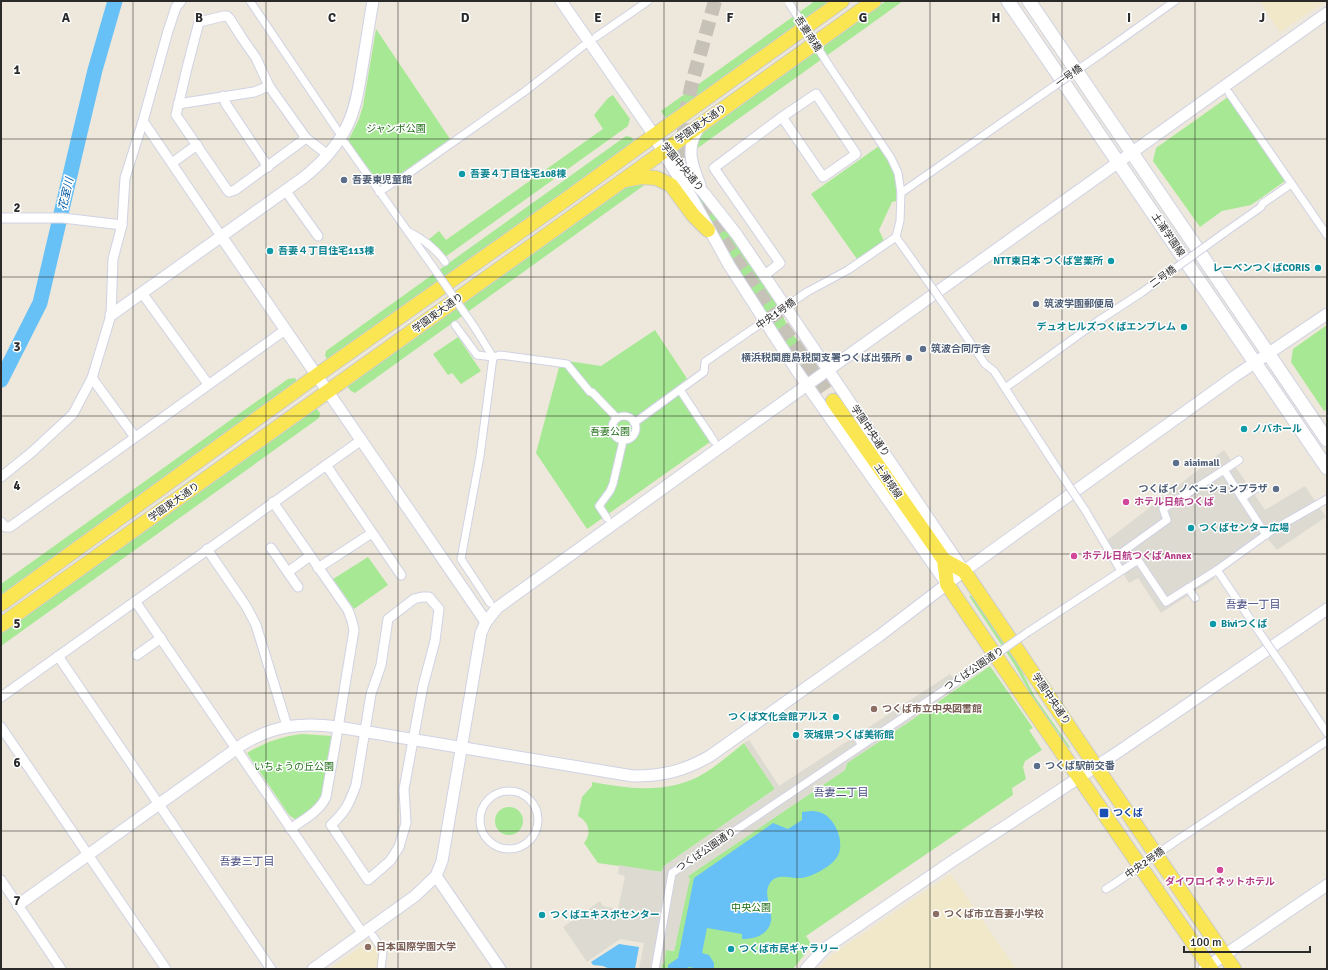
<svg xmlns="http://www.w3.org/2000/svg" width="1328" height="970" font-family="Signika,'Noto Sans JP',sans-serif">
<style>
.education{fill:#f0e8c9}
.green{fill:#a7e894}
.plaza{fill:#dddad2}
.water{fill:#67c1f7}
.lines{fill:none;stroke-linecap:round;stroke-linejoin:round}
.river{stroke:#67c1f7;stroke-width:15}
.primary-tunnel{stroke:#c6c2b8;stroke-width:14;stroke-dasharray:14 7;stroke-linecap:butt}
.pedestrian-casing{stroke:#d0d2e4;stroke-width:9}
.minor-casing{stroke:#d0d2e4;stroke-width:11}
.tertiary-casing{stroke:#d0d2e4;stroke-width:13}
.secondary-casing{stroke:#d0d2e4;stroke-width:15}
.primary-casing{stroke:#ccc;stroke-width:16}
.pedestrian{stroke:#fff;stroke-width:7}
.minor{stroke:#fff;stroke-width:9}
.tertiary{stroke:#fff;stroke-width:11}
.secondary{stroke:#fff;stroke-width:13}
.primary{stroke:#fae653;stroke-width:14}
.pedestrian-bridge-casing{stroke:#d0d2e4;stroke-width:9;stroke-linecap:butt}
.pedestrian-bridge{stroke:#fff;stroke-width:7}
.grid{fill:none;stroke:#2a2a2a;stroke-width:1;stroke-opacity:0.55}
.culture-dot{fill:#0f9aa8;stroke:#fff;stroke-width:1.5}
.service-dot{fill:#5c6f8a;stroke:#fff;stroke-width:1.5}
.hotel-dot{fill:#d1479c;stroke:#fff;stroke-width:1.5}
.education-dot{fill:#8d6e63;stroke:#fff;stroke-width:1.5}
.transit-dot{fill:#1a4fb4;stroke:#fff;stroke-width:1.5}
.labels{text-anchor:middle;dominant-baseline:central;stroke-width:3;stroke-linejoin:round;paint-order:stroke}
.street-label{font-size:10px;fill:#2a2a2a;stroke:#fff}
.park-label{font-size:10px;fill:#1d6d15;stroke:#fff}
.culture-label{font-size:10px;font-weight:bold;fill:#0d838f;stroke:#fff;text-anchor:start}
.service-label{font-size:10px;font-weight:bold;fill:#4e5e75;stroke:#fff;text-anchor:start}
.hotel-label{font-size:10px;font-weight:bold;fill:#b23c85;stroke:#fff;text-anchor:start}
.education-label{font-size:10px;font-weight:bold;fill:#785e54;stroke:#fff;text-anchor:start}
.transit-label{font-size:10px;font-weight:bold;fill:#164399;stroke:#fff;text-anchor:start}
.water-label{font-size:11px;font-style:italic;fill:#045ca5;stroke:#fff}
.neighbourhood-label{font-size:11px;fill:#474b7e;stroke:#fff}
.grid-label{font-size:13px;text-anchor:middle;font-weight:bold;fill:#2a2a2a;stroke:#fff;stroke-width:3;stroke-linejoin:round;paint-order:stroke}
</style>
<rect width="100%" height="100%" fill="#ede8db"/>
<g class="education">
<path d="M1259 1H1326L1280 32Z"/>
<path d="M951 874 1016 969H818L835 953Z"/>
<path d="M371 940 381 955 379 969H330Z"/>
</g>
<g class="green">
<path d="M815 1H833L667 120 661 111Z"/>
<path d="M886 1H903L695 150 696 147 701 134Z"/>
<path d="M376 29 450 139 382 187 348 141 359 119 363 106Z"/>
<path d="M613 95 630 119 628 126 445 257 428 240 439 231 446 240 603 129 594 115 608 98Z"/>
<path d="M1228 97 1285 181 1251 205 1222 211 1200 227 1153 161 1156 148Z"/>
<path d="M626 136 631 137 635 142 329 361 325 356 326 351Z"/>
<path d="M879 146C892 167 898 175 896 201L892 202 879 230 884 241 857 259 811 194Z"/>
<path d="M650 181 355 393 351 391 347 386 618 192 627 186Z"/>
<path d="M691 185 727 231 771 294 790 330 808 356 809 361 804 365 799 361 730 260Z"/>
<path d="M1327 325V409L1324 411 1291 362 1293 349Z"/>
<path d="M655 330 688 380 675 389 710 442 587 529 536 453 561 360 601 366Z"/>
<path d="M458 337 481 371 461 384 452 373 448 375 433 354Z"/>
<path d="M295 378 298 383 1 596V584L288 379Z"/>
<path d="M316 408 320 413 319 418 1 646V634Z"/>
<path d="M368 557 388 585 354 609 333 579Z"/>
<path d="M969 596H972L1017 662 1035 697 1070 747 1069 748 1033 698 1014 664Z"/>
<path d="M990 666 1033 728 1029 730 1042 750 1025 761 1023 767 1026 779 1012 788 1013 795 806 936 812 945 793 969H661L662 963 664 964 666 950 674 951 689 879 688 876 845 770 847 763 910 721Z"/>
<path d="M302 734 332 736 322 795 313 808 296 820 289 815 247 753C266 742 280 737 302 734Z"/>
<path d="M744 743 775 789 664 866 662 872 598 863 584 843C592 833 589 822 578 816L582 797 592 786V782C624 788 660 793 691 780 709 773 729 755 744 743Z"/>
<circle cx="509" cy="821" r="14"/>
</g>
<g class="plaza">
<path d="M1224 450 1265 510 1305 486 1326 517 1277 550 1267 538 1217 570 1214 579 1161 613 1138 578 1129 583 1105 542Z"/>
<path d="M950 674 959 686 910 721 847 763 845 770 688 876 690 879 674 951 666 950 663 964H662L661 969H639L644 943 620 939 587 962 563 927 600 901 603 906 618 909 625 876 618 874 619 865 661 872 664 866 775 789 744 743 749 740 779 786Z"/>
</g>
<g class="water">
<path d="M811 811C817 811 824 813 828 817 839 827 846 849 834 861 826 869 813 876 802 878 792 879 777 872 770 883 760 897 781 917 765 932 758 938 751 939 742 939V934L707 928 702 953 709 955 714 963V969H700L688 967V969H668V965L678 958 694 878 773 823 788 829 802 820V812Z"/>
<path d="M619 944 639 947 635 969H610L603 966 593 965 591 962Z"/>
</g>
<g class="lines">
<path class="river" d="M1 380 40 303 79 137 95 70 115 1"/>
<path class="primary-tunnel" d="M715 1 692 83 685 116 683 142 686 163 694 189 724 242 833 401"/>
<g class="pedestrian-casing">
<g id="pedestrian">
<path d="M250 1 338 131"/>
<path d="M596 37 648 1"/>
<path d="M1102 53 1175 1"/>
<path d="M828 64 891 158 898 173 901 193"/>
<path d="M1229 93 1327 235"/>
<path d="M345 143 433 267"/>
<path d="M379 192 394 182 398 181 524 92 583 46"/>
<path d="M409 232C423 239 436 249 445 262"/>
<path d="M1224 233 1261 207 1262 204 1291 184"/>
<path d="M896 237 926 279"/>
<path d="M807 292 848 270 896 237 900 221 901 193 1037 98"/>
<path d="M455 325 477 355 493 357 500 355 567 364 590 392H592L617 418"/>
<path d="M959 326 985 364 994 371 1005 388 1053 462"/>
<path d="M475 328 493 357 480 456 461 559 490 603"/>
<path d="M1005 388 1098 321 1141 293"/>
<path d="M680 390 714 441"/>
<circle cx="624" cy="428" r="12"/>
<path d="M634 423 704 372 705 362 744 335"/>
<path d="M1239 460 1224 470 1266 535"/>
<path d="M1242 498 1258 487"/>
<path d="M1085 510 1121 571"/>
<path d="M607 518 599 506 610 491 613 484 623 441"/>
<path d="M1114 558 1167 520 1163 509 1224 470"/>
<path d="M1217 570 1253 623"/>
<path d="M1188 588 1195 598"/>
<path d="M1028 632 1138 560 1166 602 1217 570 1271 531 1327 499"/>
<path d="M1286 671 1327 733"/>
<path d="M854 733 862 745"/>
<circle cx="509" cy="820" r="29"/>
<path d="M1176 841 1327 741"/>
<path d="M1106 889 1114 884"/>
<path d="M373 936 383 951 381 969"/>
<path d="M655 969 672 873 974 670"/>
</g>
</g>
<g class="minor-casing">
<g id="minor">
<path d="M223 96 226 104 268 167"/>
<path d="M178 104 254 92 269 86"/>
<path d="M143 121 221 236"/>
<path d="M306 138 235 190 229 192 228 191 176 115 187 68 199 22 224 16H227L230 19 242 38 256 58 269 86 306 138 328 155"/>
<path d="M172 163 197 145"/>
<path d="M285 190 318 236"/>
<path d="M1 218H63L122 225"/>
<path d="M765 275 780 263 714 168 782 117 816 94 856 154 823 177 782 117"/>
<path d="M142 293 208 384"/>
<path d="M92 378 135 437"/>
<path d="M326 465 401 575"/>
<path d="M1 477 32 452 73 414 92 378 111 315 113 259 122 225 125 178 143 121 168 31 176 7 181 1"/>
<path d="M273 502 348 610 352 621 354 630 336 740 326 797C320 811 303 820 290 829"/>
<path d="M1 522 5 527H10L285 330"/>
<path d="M271 548 298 587"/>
<path d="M207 549 246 606 256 625 287 726"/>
<path d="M318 568 372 533"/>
<path d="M288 572 310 556"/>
<path d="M422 597H429L439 609 435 641 423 686 404 789 406 823 399 847 390 861 368 880 331 825C346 811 349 804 356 785L371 694 381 665 388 619 414 599Z"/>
<path d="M135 601 363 934"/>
<path d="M137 655 161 638"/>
<path d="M58 656 271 969"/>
<path d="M1 697 360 441"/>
<path d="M1 727 166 969"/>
<path d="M1 880 61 969"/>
</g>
</g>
<g class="tertiary-casing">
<g id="tertiary">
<path d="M561 1 654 135 662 151 692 198 729 265 797 371 947 584"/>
<path d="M700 126C685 147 691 163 700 185"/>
<path d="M677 163 682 170 704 193 737 235 964 571"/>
<path d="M221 236 486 622"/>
<path d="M111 315 303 178C322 163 338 146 348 124 356 107 359 86 362 68 366 45 369 23 373 1"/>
<path d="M436 876 500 969"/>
<path d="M18 905 243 744C275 725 302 722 338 727L633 776C663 776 684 771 710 756L879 636 964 571 1235 376 1327 314"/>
<path d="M313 969 415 896 436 876 442 861 481 633 486 622 497 608 719 448 1327 13"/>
<path d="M806 969 824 949 951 862 1118 752 1327 609"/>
<path d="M1204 969 1327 885"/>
</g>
</g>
<g class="secondary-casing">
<g id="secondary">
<path d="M1008 1 1327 468"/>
<path d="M1029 1 1327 440"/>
</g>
</g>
<g class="primary-casing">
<g id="primary">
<path d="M625 180 641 177 656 178 671 185 693 215 708 230"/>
<path d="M833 401 944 560 964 571 1082 746 1234 969"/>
<path d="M944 560 947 584 1023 696 1211 969"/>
<path d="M1 604 316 376 568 198 641 145 842 1"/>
<path d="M1 625 874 1"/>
</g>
</g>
<use href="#pedestrian" class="pedestrian"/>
<use href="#minor" class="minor"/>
<use href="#tertiary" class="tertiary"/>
<use href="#secondary" class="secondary"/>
<use href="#primary" class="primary"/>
<g class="pedestrian-bridge-casing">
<g id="pedestrian-bridge">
<path d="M789 3 828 64"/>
<path d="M1037 98 1102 53"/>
<path d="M433 267 475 328"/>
<path d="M926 279 959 326"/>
<path d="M1141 293 1224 233"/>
<path d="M744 335 807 292"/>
<path d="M1053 462 1085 510"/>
<path d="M1253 623 1286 671"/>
<path d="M974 670 1028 632"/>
<path d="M1114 884 1176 841"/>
</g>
</g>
<use href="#pedestrian-bridge" class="pedestrian-bridge"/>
</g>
<path class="grid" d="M133 1V969M266 1V969M398 1V969M531 1V969M664 1V969M797 1V969M930 1V969M1062 1V969M1195 1V969M1 139H1327M1 277H1327M1 416H1327M1 554H1327M1 693H1327M1 831H1327"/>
<g class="culture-dot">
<circle cx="462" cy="174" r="4"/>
<circle cx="270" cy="251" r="4"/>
<circle cx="1111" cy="261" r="4"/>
<circle cx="1318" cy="268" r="4"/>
<circle cx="1184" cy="327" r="4"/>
<circle cx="1244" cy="429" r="4"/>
<circle cx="1191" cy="528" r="4"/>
<circle cx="1213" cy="624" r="4"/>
<circle cx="836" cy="717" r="4"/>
<circle cx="796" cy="735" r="4"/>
<circle cx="542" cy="915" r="4"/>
<circle cx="731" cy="949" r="4"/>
</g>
<g class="service-dot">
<circle cx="344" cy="180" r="4"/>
<circle cx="1036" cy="304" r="4"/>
<circle cx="923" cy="349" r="4"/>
<circle cx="909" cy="358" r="4"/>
<circle cx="1176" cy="463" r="4"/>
<circle cx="1276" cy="489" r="4"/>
<circle cx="1037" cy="766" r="4"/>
</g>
<g class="hotel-dot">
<circle cx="1126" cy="502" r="4"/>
<circle cx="1074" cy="556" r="4"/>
<circle cx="1220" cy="870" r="4"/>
</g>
<g class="education-dot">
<circle cx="874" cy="709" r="4"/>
<circle cx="936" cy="914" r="4"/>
<circle cx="368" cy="947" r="4"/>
</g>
<rect class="transit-dot" x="1099" y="808" width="10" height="10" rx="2"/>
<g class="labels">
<g class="street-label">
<text transform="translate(808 34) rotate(57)">吾妻南橋</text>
<text transform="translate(1069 76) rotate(-35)">一号橋</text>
<text transform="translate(701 124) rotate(-35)">学園東大通り</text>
<text transform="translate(682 167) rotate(50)">学園中央通り</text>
<text transform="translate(1168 235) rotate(56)">土浦学園線</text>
<text transform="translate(1163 277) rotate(-36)">二号橋</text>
<text transform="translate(438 313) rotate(-36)">学園東大通り</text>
<text transform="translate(776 314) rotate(-35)">中央1号橋</text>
<text transform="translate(870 431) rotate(56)">学園中央通り</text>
<text transform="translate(888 481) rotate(55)">土浦境線</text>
<text transform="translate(174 502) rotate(-35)">学園東大通り</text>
<text transform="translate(974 669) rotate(-34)">つくば公園通り</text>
<text transform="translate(1051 699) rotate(56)">学園中央通り</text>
<text transform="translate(706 850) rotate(-34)">つくば公園通り</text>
<text transform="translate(1145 863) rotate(-35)">中央2号橋</text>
</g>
<g class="park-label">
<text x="396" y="129">ジャンボ公園</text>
<text x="610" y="432">吾妻公園</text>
<text x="294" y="767">いちょうの丘公園</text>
<text x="751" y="908">中央公園</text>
</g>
<g class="culture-label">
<text x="470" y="174">吾妻４丁目住宅108棟</text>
<text x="278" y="251">吾妻４丁目住宅113棟</text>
<text x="1103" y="261" text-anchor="end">NTT東日本 つくば営業所</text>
<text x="1310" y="268" text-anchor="end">レーベンつくばCORIS</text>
<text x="1176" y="327" text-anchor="end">デュオヒルズつくばエンブレム</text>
<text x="1252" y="429">ノバホール</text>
<text x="1199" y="528">つくばセンター広場</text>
<text x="1221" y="624">Biviつくば</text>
<text x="828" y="717" text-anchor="end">つくば文化会館アルス</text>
<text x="804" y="735">茨城県つくば美術館</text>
<text x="550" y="915">つくばエキスポセンター</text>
<text x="739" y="949">つくば市民ギャラリー</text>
</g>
<g class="service-label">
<text x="352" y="180">吾妻東児童館</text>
<text x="1044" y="304">筑波学園郵便局</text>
<text x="931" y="349">筑波合同庁舎</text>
<text x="901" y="358" text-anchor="end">横浜税関鹿島税関支署つくば出張所</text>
<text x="1184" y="463">aiaimall</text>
<text x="1268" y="489" text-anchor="end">つくばイノベーションプラザ</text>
<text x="1045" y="766">つくば駅前交番</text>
</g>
<g class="hotel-label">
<text x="1134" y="502">ホテル日航つくば</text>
<text x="1082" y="556">ホテル日航つくば Annex</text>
<text x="1220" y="882" text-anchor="middle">ダイワロイネットホテル</text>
</g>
<g class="education-label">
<text x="882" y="709">つくば市立中央図書館</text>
<text x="944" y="914">つくば市立吾妻小学校</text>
<text x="376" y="947">日本国際学園大学</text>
</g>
<g class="transit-label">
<text x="1113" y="813">つくば</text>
</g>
<g class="water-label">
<text transform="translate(66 194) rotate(-77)">花室川</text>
</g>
<g class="neighbourhood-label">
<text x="1253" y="604">吾妻一丁目</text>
<text x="841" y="792">吾妻二丁目</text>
<text x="247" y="861">吾妻三丁目</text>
</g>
</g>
<g class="grid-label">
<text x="66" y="22">A</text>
<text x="199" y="22">B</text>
<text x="332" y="22">C</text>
<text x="465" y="22">D</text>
<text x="598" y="22">E</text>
<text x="730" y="22">F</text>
<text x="863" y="22">G</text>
<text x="996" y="22">H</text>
<text x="1129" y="22">I</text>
<text x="1262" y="22">J</text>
<text x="17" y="74">1</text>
<text x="17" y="212">2</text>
<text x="17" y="351">3</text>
<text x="17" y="490">4</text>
<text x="17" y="628">5</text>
<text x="17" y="767">6</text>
<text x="17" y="905">7</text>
</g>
<rect width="1328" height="970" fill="none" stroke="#2a2a2a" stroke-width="4"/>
<path d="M1184 946v6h126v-6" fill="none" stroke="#2a2a2a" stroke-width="2"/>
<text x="1190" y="946" font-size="12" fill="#2a2a2a" stroke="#ffffff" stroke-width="3" paint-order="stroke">100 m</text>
</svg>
